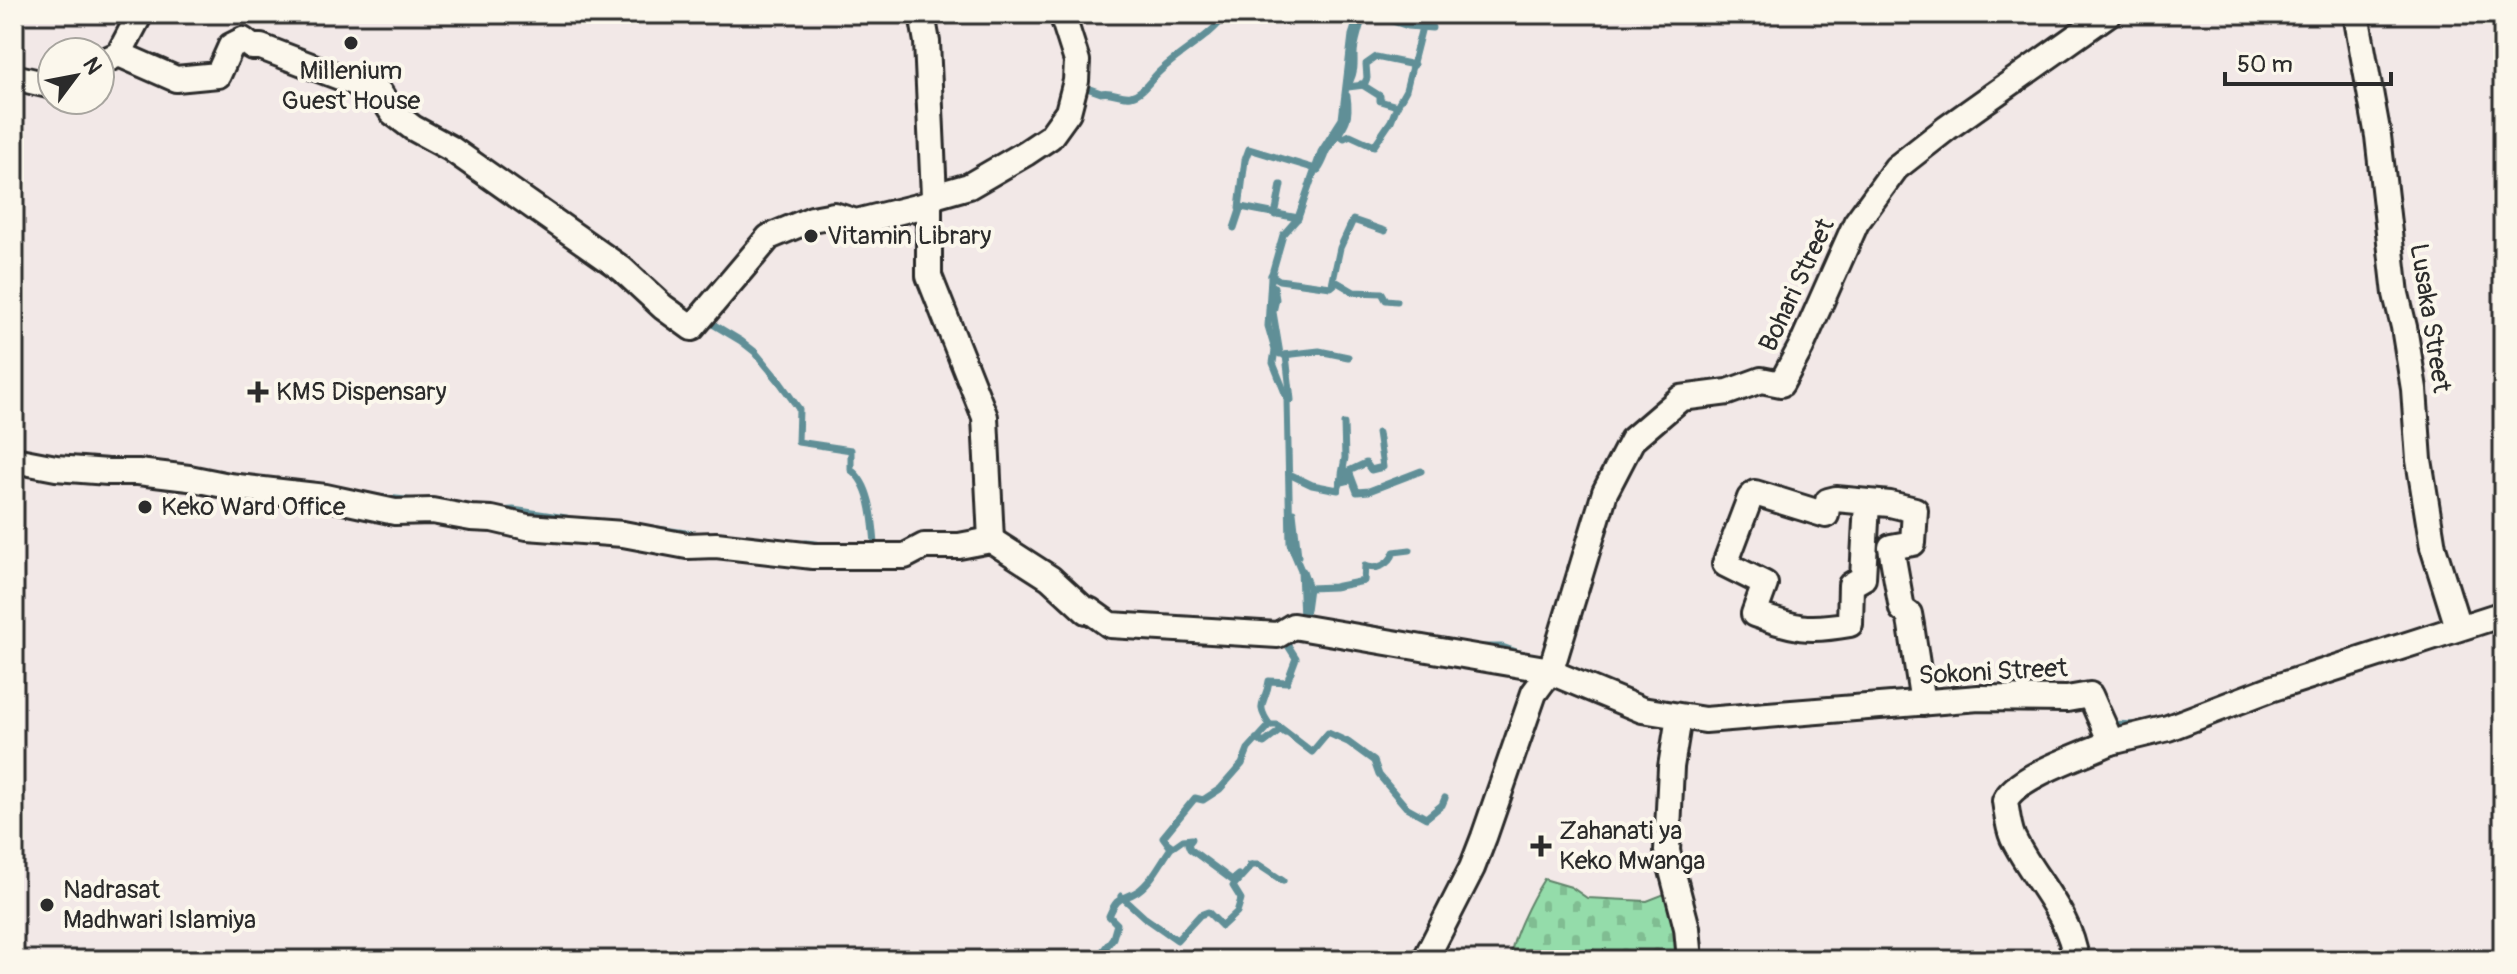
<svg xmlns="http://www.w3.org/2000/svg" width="2517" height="974" font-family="Pangolin,sans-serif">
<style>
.cemetery{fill:url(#cemetery-stones);stroke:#60846a;stroke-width:2}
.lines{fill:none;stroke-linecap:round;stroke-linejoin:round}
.stream{stroke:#608f97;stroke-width:7}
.street-casing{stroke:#2b2b2b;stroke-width:30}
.street{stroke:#fbf7ec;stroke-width:24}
.poi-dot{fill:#2b2b2b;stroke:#fbf7ec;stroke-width:3}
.labels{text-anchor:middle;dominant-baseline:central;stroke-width:8;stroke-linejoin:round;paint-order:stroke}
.poi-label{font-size:26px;fill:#2b2b2b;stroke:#fbf7ec;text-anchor:start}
.street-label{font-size:26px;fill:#2b2b2b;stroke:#fbf7ec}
</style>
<defs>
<pattern id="cemetery-stones" width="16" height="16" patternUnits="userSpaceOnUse" patternTransform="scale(2)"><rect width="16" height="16" fill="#94dcaa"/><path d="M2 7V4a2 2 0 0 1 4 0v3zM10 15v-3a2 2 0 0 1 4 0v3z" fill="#80bd92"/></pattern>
</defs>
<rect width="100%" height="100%" fill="#f2e8e7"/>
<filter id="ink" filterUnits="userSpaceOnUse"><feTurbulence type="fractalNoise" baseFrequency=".0125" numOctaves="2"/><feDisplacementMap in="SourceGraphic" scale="16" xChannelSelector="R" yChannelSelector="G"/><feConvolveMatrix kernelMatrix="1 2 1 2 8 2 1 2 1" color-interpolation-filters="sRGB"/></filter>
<g filter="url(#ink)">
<path class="cemetery" d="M1544 879 1571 887 1587 898 1647 901 1667 893 1685 960H1512C1507 945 1534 895 1544 879Z"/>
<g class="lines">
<g class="stream">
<path d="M1380 14V17L1408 26 1432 28"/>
<path d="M1350 81C1355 70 1354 65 1354 54 1354 45 1361 22 1364 14"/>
<path d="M1361 84 1380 96V101L1397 106 1406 90 1422 27"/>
<path d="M1348 87 1364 85 1367 78 1366 64 1376 57 1414 65"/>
<path d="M1087 88 1101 93C1111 90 1121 98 1131 96 1141 94 1149 83 1155 76 1175 54 1212 37 1226 14"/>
<path d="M1340 135 1344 138 1350 135 1374 146 1391 121 1397 106"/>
<path d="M1318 170C1324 162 1325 154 1330 146 1343 126 1351 123 1347 96"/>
<path d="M1239 208 1245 160 1249 149 1316 169"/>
<path d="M1275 215 1281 185"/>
<path d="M1234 228 1241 207 1298 218"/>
<path d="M1271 275 1279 280 1331 287 1337 282 1354 292 1382 293 1386 300 1397 301"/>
<path d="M1332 285 1340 248 1353 220 1385 231"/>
<path d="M1274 287 1276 299 1273 312 1280 354"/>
<path d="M706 320 741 341 755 352 779 381 799 409 798 442 851 450V470C871 484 873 521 875 544"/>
<path d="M1284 355 1319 351 1348 357"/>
<path d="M1286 355 1291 400"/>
<path d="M1349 471 1366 463 1371 470 1383 467 1378 433"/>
<path d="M1289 474 1312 485 1338 490 1344 470 1342 482 1350 480 1349 471 1357 492 1369 491 1421 471"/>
<path d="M1342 474 1345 458 1344 424"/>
<path d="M376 497 416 501"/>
<path d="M499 511 513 510 566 518"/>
<path d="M1293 512 1298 556"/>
<path d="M657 529 700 535"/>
<path d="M796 545 806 543 823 545"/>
<path d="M1303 571 1309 588 1306 610"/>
<path d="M1309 588 1334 587 1364 581 1365 566C1377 571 1390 564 1394 552L1410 550"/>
<path d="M1303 620 1301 570 1290 544 1287 398 1273 363 1275 350 1268 326 1271 277 1283 235 1298 218 1321 152 1342 119 1352 35 1359 14"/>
<path d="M1482 647H1502L1525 655"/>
<path d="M2112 724 2138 725"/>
<path d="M1270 725H1277L1312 752 1328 733 1348 742 1374 761 1379 775 1406 807 1426 818 1442 805 1445 798"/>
<path d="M1256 739 1264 743 1281 730 1285 733"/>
<path d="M1169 844 1173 847 1183 840 1192 839 1188 844 1190 849 1232 880 1238 875"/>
<path d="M1250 865H1259L1283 881"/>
<path d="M1121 896 1144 917 1177 940 1200 915 1208 912 1222 926 1237 912 1241 899 1233 886 1252 865"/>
<path d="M1096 960 1113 938 1117 924 1109 916C1119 893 1121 902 1138 891 1152 881 1161 862 1171 848L1163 837 1195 798 1203 800 1220 789 1242 764 1248 749 1270 725C1254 703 1266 704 1269 681L1287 682 1296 658 1287 644 1289 637"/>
</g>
<g class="street-casing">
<g id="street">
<path d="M922 14 927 42 934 196 929 204V276L985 417 991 540"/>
<path d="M2356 14 2378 136 2396 294 2404 327 2414 389 2419 460 2433 547 2458 627"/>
<path d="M119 54 176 79 218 75 231 46 243 40 252 47H261L379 92 392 112 413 128 450 148 622 269 663 307 692 328 769 237 812 219 834 215 856 222 929 204"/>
<path d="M100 63 119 54 140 14"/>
<path d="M14 77 52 86"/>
<path d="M934 196 969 186 1026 153 1050 137 1068 112 1076 81 1077 61 1062 14"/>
<path d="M14 460 56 468 108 472H138L189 478 229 486 325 497 395 512 432 511 471 518 492 519 527 527 623 534 687 546 716 545 813 556H905L924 546H959L991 540 1050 578 1086 611 1089 610 1110 625 1278 635 1293 626 1551 670 1560 676 1642 710 1705 720 1979 698 2067 699 2090 695 2111 742 2168 728 2270 689 2503 614"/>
<path d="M1867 502 1863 578 1851 585 1850 624C1806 632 1795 628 1754 614L1765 584 1725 564 1750 498 1755 493 1826 515 1828 501 1836 499 1890 504 1915 510 1913 543 1891 547 1902 609 1909 614 1911 625 1923 703"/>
<path d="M1679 717 1671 767 1667 851 1687 928 1690 960"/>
<path d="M1425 960 1472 868 1484 837 1534 693 1551 670 1605 492 1632 440 1681 398 1728 392 1761 380 1781 384 1801 347 1856 223 1896 168 1947 128 2108 14"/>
<path d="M2076 960C2070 913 2033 879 2013 838 2008 827 2007 813 2005 801 2016 776 2086 754 2111 742"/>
</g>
</g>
<use href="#street" class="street"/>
</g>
</g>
<g class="poi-dot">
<circle cx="351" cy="43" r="8"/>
<circle cx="811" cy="236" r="8"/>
<path d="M254 380h8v8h8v8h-8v8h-8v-8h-8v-8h8z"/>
<circle cx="145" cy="507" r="8"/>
<path d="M1537 834h8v8h8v8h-8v8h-8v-8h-8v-8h8z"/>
<circle cx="47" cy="905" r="8"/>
</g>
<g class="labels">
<g class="poi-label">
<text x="351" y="71" text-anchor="middle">Millenium<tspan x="351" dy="30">Guest House</tspan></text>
<text x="827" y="236">Vitamin Library</text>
<text x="276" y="392">KMS Dispensary</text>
<text x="161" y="507">Keko Ward Office</text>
<text x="1559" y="831">Zahanati ya<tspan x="1559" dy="30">Keko Mwanga</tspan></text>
<text x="63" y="890">Nadrasat<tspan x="63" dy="30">Madhwari Islamiya</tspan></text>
</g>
<g class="street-label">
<text transform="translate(1797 285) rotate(-65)">Bohari Street</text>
<text transform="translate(2430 318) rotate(81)">Lusaka Street</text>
<text transform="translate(1993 672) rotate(-3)">Sokoni Street</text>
</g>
</g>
<rect width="2517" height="974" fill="none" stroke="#fbf7ec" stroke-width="48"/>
<rect x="24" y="24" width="2469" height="926" fill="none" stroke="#2b2b2b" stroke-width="3" filter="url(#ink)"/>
<g transform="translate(76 76) rotate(58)"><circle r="38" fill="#fbf7ec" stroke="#a8a59f" stroke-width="2"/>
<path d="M0-6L14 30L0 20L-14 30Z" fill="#2b2b2b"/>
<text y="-12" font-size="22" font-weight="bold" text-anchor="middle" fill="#2b2b2b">N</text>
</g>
<path d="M2225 72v12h166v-12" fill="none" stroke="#2b2b2b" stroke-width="4"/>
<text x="2237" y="72" font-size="24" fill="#2b2b2b" stroke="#fbf7ec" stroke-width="6" paint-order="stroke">50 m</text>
</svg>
